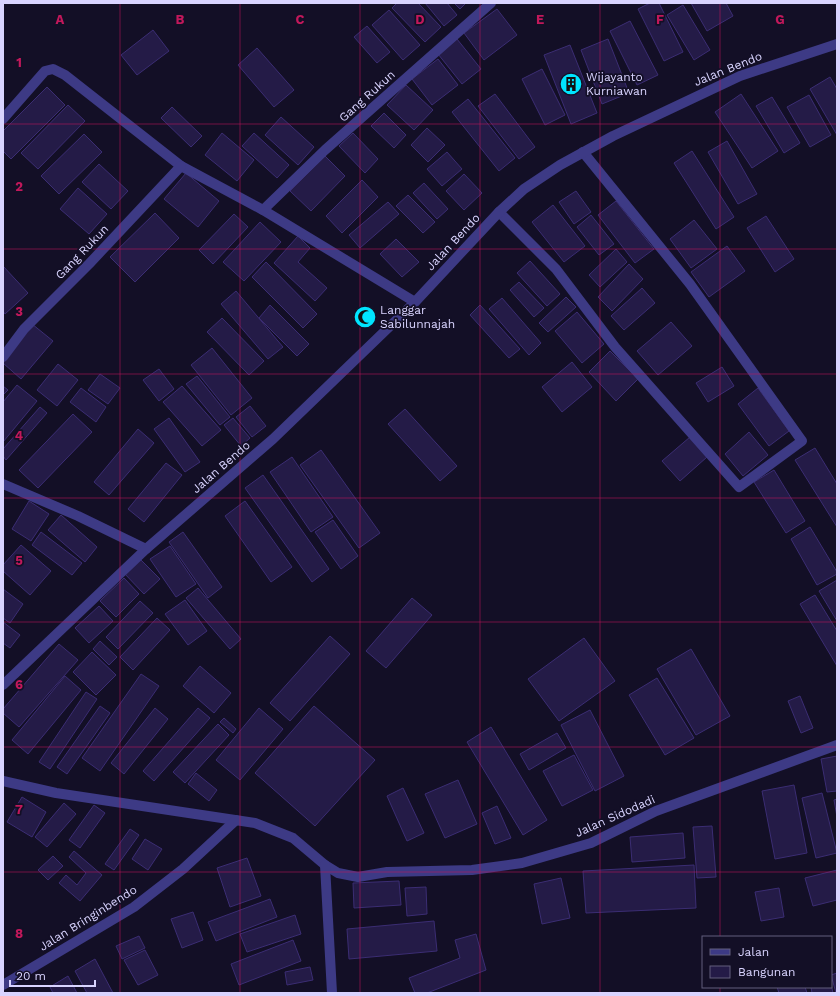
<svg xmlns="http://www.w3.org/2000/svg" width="840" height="996" font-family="'Work Sans',sans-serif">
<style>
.building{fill:#241b47;stroke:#3b2d73}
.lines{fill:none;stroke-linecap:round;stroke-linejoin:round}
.minor{stroke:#3d3a85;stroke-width:10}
.grid{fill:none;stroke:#c2185b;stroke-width:1;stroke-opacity:0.55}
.labels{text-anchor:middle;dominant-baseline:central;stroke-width:3.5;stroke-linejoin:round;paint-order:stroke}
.street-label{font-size:12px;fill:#d9d4ff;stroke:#130f26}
.poi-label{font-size:12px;fill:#d9d4ff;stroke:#130f26;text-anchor:start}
.grid-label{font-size:13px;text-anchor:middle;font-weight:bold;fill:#c2185b;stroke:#130f26;stroke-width:3.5;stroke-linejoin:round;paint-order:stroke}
</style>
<rect width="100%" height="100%" fill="#130f26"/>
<g class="building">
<path d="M397 3H418L441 27 425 42 392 8Z"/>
<path d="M425 3H447L457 15 444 26Z"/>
<path d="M454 3H466L460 9Z"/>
<path d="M650 3H659L683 52 664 61 638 9Z"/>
<path d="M691 3H726L733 16 707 31Z"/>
<path d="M683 5 710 50 694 60 667 15Z"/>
<path d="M497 9 517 35 484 60 464 33Z"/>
<path d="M389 10 420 45 403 60 372 25Z"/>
<path d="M630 21 658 75 637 85 610 31Z"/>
<path d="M367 26 390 52 377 63 354 37Z"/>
<path d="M153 30 169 51 137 75 121 55Z"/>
<path d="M457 39 481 69 462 84 438 54Z"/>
<path d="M608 39 629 93 602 104 581 50Z"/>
<path d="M570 45 597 113 571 124 544 55Z"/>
<path d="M257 48 294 90 274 107 238 65Z"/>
<path d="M438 59 458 85 432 105 412 79Z"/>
<path d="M542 69 565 115 545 125 522 79Z"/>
<path d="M830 77 837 89V135L810 89Z"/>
<path d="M406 85 433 110 414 130 387 105Z"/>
<path d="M47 87 65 105 11 159 3 151V131Z"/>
<path d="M495 94 535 147 519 159 478 106Z"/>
<path d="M741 94 778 151 752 168 715 112Z"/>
<path d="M809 95 831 135 810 147 787 107Z"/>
<path d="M772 97 800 143 784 153 756 106Z"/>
<path d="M468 99 515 158 499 171 452 112Z"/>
<path d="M68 105 85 121 38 169 21 153Z"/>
<path d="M172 107 202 136 191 147 161 118Z"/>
<path d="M384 113 406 135 394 148 371 126Z"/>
<path d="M281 117 314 147 298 165 265 135Z"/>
<path d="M427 128 445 145 428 162 411 145Z"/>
<path d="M222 133 254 160 237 181 205 155Z"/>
<path d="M254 133 289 165 277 178 242 146Z"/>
<path d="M353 133 378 159 365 173 339 146Z"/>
<path d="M84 134 102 152 59 194 41 176Z"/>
<path d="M727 141 757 194 738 204 708 152Z"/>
<path d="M692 151 734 217 716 229 674 163Z"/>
<path d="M447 152 462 169 442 186 427 169Z"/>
<path d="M325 156 345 176 311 211 290 191Z"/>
<path d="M99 164 128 191 111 209 82 182Z"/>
<path d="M186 173 219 201 198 227 164 199Z"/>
<path d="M464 174 482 193 464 210 446 191Z"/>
<path d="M362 180 378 197 342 233 326 216Z"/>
<path d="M424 183 448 209 437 219 413 193Z"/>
<path d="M78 188 107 214 89 234 60 209Z"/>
<path d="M576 191 591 212 574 224 559 202Z"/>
<path d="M408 195 435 222 423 233 396 206Z"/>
<path d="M616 201 654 249 635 263 598 215Z"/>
<path d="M388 202 399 214 360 248 349 235Z"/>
<path d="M553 205 585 246 564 262 532 222Z"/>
<path d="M155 213 179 238 135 282 110 257Z"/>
<path d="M234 214 248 227 213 264 199 250Z"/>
<path d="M591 215 614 244 599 255 577 227Z"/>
<path d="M766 216 794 259 775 272 747 228Z"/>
<path d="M694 220 717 249 691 268 670 239Z"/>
<path d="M260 222 281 242 244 281 223 262Z"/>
<path d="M298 236 310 248 298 262 327 288 315 301 274 263Z"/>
<path d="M396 239 419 262 402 277 380 254Z"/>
<path d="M727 246 745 271 709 297 691 272Z"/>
<path d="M616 249 627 262 600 287 589 275Z"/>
<path d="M530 261 560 294 547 306 517 273Z"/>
<path d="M266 262 317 314 303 328 252 277Z"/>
<path d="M629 264 643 279 612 311 598 297Z"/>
<path d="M3 266 28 293 5 314 3 311Z"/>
<path d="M519 282 544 308 534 317 510 290Z"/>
<path d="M642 288 655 303 624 330 611 316Z"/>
<path d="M236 291 283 347 268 359 221 304Z"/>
<path d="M566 297 576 307 548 332 539 323Z"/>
<path d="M502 298 541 343 529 355 489 309Z"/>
<path d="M270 305 309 344 297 356 259 318Z"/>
<path d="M480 305 520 349 509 358 470 315Z"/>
<path d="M577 312 604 344 582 363 555 331Z"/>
<path d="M222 318 264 361 249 375 207 332Z"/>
<path d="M671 322 692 346 658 375 637 351Z"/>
<path d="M32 324 53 341 21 379 3 363V359Z"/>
<path d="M212 348 252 398 231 415 191 365Z"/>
<path d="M610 351 638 379 616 401 589 372Z"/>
<path d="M572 362 592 387 562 412 542 387Z"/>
<path d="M58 364 78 380 57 406 37 390Z"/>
<path d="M722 367 734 386 708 402 696 383Z"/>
<path d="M159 369 174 389 159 401 143 380Z"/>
<path d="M100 374 120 388 108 404 88 390Z"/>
<path d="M197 376 230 417 220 425 186 384Z"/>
<path d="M17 385 37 401 3 442V402Z"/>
<path d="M3 386 8 390 3 395Z"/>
<path d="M182 386 221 430 202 446 163 402Z"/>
<path d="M81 388 106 407 96 422 70 402Z"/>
<path d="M758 388 789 431 769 446 738 404Z"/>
<path d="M250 406 266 426 252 437 236 417Z"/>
<path d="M40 407 47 413 6 460 3 456V449Z"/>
<path d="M405 409 457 466 440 481 388 424Z"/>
<path d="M73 414 92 432 38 488 19 470Z"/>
<path d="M169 418 200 462 185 472 154 429Z"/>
<path d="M233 418 250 438 241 446 224 425Z"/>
<path d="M138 429 154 443 109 495 94 482Z"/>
<path d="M749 432 768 455 743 476 725 454Z"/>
<path d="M690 437 707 457 680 481 662 461Z"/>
<path d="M815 448 837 484V527L795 460Z"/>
<path d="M321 450 380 533 359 548 300 465Z"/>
<path d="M292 457 333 517 311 532 270 472Z"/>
<path d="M166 463 182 475 144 522 128 509Z"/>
<path d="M774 470 805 521 786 533 754 482Z"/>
<path d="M263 475 329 569 312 582 245 488Z"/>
<path d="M29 501 49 514 31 541 12 529Z"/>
<path d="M245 501 292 567 271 582 225 516Z"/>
<path d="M61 515 97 547 85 562 48 530Z"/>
<path d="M333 520 358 556 341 569 315 532Z"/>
<path d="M810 527 837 572V574L817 585 791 539Z"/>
<path d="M41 532 82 563 72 575 32 545Z"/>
<path d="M183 532 222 587 208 598 169 542Z"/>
<path d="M21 545 51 571 30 595 3 571V565Z"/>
<path d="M170 546 196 584 176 597 150 559Z"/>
<path d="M138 557 160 579 144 594 123 572Z"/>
<path d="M124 578 139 594 116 617 100 601Z"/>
<path d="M837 580V621L819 591Z"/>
<path d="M198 588 241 639 230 649 186 598Z"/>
<path d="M3 589 23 604 10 623 3 618Z"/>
<path d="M815 595 837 631V666L800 604Z"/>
<path d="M412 598 432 615 386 668 366 651Z"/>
<path d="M185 600 207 631 188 645 165 614Z"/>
<path d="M140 601 153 613 118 649 106 637Z"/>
<path d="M99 606 113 621 89 643 75 628Z"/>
<path d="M157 618 170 630 133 670 120 657Z"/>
<path d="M3 622 20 635 10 648 3 643Z"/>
<path d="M330 636 350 654 290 721 270 703Z"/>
<path d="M584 638 615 681 559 721 528 679Z"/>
<path d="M100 641 117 657 109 665 93 649Z"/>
<path d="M59 644 78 660 19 727 3 713V709Z"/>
<path d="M691 649 730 716 696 735 657 669Z"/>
<path d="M92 652 116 675 96 695 73 672Z"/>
<path d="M200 666 231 693 214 713 183 686Z"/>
<path d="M141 674 159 686 100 771 82 758Z"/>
<path d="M65 676 81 690 28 754 12 740Z"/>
<path d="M657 678 694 738 665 755 629 695Z"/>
<path d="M86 692 97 699 50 769 39 762Z"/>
<path d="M800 696 813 728 801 733 788 701Z"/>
<path d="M100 706 110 713 67 774 57 767Z"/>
<path d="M314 706 375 760 315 826 255 773Z"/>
<path d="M155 708 168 719 124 774 111 763Z"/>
<path d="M198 708 210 718 154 781 143 771Z"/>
<path d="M259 708 283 729 240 780 216 760Z"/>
<path d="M590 710 624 776 595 791 561 725Z"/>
<path d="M224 718 236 729 233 733 220 722Z"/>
<path d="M218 724 229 735 185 783 173 772Z"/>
<path d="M491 727 547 820 523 835 467 742Z"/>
<path d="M557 733 566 748 529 770 520 754Z"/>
<path d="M574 755 593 790 562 806 543 771Z"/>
<path d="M837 756V791L827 792 821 759Z"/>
<path d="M196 773 217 790 209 801 188 784Z"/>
<path d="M458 780 477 824 445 838 425 794Z"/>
<path d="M794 785 807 853 775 859 762 791Z"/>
<path d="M403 788 424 833 407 841 387 796Z"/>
<path d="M822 793 837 853 816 858 802 798Z"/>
<path d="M22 797 46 812 32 837 7 822Z"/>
<path d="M837 799V817L834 800Z"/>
<path d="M64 803 76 814 47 847 35 837Z"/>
<path d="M94 805 105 813 80 848 69 840Z"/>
<path d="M497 806 511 838 495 844 482 813Z"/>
<path d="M712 826 716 877 697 878 693 827Z"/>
<path d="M130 829 139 835 114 870 105 864Z"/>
<path d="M683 833 685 858 632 862 630 837Z"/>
<path d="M145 839 162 849 148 870 132 859Z"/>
<path d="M74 851 102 875 80 901 59 883 66 875 77 885 86 873 69 857Z"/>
<path d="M53 856 63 866 48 880 38 870Z"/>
<path d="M247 858 261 896 230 907 217 868Z"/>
<path d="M694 865 696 908 586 913 583 871Z"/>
<path d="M837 870V900L813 906 805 878Z"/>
<path d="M561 878 570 918 542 924 534 884Z"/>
<path d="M399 881 401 905 354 908 353 883Z"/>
<path d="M426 887 427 914 407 916 405 888Z"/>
<path d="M779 888 784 917 761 921 755 892Z"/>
<path d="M270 899 277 917 216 941 208 922Z"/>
<path d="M193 912 203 940 182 948 171 919Z"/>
<path d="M295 915 301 934 247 952 240 934Z"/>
<path d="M434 921 437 951 349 959 347 929Z"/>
<path d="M476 934 486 970 427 993H415L409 978 460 958 455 940Z"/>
<path d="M139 936 145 948 122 959 116 946Z"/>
<path d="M293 940 301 961 239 985 231 964Z"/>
<path d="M145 950 158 975 138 985 124 960Z"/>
<path d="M95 959 113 993H87L75 971Z"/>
<path d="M310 967 313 980 287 985 285 972Z"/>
<path d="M837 973V993H836L831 975Z"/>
<path d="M68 976 77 993H53L50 987Z"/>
<path d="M831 984 833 993H812L811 987H831Z"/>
<path d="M777 987H805L807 993H779Z"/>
</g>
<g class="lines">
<g class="minor">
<path d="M3 119 45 71 53 69 65 75 181 166 263 210 415 302"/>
<path d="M263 210 325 150 491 3"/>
<path d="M499 212 556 269 615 347 739 487 802 441 690 284 583 152"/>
<path d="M3 357 24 329 89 264 181 166"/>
<path d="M3 484 78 516 146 549"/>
<path d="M3 685 146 549 273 439 415 302 499 212 524 189 560 165 613 136 740 76 837 44"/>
<path d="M3 781 56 793 255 823 293 838 325 865 338 873 358 877 387 872 472 870 522 863 591 843 656 811 837 745"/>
<path d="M325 865 332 993"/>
<path d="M3 985 134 907 183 869 236 820"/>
</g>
</g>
<path class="grid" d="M120 3V993M240 3V993M360 3V993M480 3V993M600 3V993M720 3V937M3 124H837M3 249H837M3 374H837M3 498H837M3 622H837M3 747H837M3 872H837M720 987V993"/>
<defs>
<g id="building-disc" transform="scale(1.15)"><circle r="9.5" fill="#00e5ff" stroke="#130f26"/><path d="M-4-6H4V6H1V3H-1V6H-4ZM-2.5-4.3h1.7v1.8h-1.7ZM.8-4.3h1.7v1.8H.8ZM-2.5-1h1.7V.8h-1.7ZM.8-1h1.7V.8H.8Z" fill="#111"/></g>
<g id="mosque-disc" transform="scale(1.15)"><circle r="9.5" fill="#00e5ff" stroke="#130f26"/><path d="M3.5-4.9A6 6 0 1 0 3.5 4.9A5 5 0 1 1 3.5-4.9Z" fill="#111"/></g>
</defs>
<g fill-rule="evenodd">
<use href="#building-disc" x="571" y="84"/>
<use href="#mosque-disc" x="365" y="317"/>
</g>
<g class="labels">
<g class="street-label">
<text transform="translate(728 69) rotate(-22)">Jalan Bendo</text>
<text transform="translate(367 96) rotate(-42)">Gang Rukun</text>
<text transform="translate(453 242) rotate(-47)">Jalan Bendo</text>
<text transform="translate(82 252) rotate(-46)">Gang Rukun</text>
<text transform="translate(221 467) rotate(-41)">Jalan Bendo</text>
<text transform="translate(615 816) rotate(-24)">Jalan Sidodadi</text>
<text transform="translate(88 918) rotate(-32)">Jalan Bringinbendo</text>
</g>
<g class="poi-label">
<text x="586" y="77">Wijayanto<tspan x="586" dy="14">Kurniawan</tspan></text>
<text x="380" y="310">Langgar<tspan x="380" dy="14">Sabilunnajah</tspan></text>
</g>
</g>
<g class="grid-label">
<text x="60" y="24">A</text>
<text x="180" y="24">B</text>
<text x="300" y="24">C</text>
<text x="420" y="24">D</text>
<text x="540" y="24">E</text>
<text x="660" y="24">F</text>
<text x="780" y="24">G</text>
<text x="19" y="67">1</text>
<text x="19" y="191">2</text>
<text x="19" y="316">3</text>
<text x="19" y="440">4</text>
<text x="19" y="565">5</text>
<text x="19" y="689">6</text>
<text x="19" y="814">7</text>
<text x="19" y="938">8</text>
</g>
<rect width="840" height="996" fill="none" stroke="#d9d4ff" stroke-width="8"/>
<rect x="702" y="936" width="130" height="52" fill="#130f26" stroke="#625e7d"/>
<rect x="710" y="949" width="20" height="6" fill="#3d3a85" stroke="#625e7d"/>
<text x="738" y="956" font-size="12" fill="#d9d4ff">Jalan</text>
<rect x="710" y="966" width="20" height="12" fill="#241b47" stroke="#625e7d"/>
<text x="738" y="976" font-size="12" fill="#d9d4ff">Bangunan</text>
<path d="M10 980v6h85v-6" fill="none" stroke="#d9d4ff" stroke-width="2"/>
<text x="16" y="980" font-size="12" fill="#d9d4ff" stroke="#130f26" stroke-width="3" paint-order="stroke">20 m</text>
</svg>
